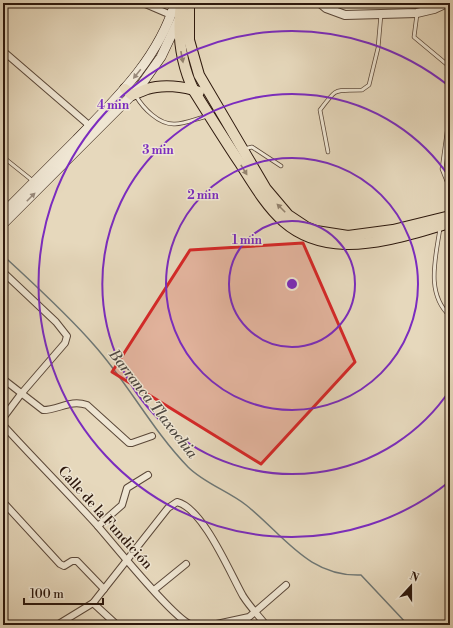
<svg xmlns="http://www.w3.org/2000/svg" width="453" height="628" font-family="'Libre Bodoni',serif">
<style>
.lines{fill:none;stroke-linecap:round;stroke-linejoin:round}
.stream{stroke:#6e7775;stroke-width:1.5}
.service-casing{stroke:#5b4839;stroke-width:4.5}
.minor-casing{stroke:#5b4839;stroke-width:8}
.tertiary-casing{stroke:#5b4839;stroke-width:10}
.secondary-casing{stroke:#2d180d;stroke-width:10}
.primary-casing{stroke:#2d180d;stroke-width:12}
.service{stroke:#efe6d3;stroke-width:3}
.minor{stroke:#efe6d3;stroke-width:6}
.tertiary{stroke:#efe6d3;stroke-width:8}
.secondary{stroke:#efe6d3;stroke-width:9}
.primary{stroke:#e6d8bc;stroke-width:10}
.oneway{fill:#93826d}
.oneway2{fill:#98897a}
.marked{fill:#d62828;fill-opacity:0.2;stroke:#d62828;stroke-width:3;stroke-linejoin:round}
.ring{fill:none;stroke:#7b2cbf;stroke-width:2}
.labels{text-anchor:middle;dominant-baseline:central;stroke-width:3;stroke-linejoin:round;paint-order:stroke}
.street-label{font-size:14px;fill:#2d180d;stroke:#efe6d3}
.water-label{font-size:15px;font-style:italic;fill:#4e4841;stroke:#efe6d3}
.centre{fill:#7b2cbf;stroke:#efe6d3;stroke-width:2}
.ring-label{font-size:12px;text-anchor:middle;font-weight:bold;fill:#7b2cbf;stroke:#efe6d3;stroke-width:3;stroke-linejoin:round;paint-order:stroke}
</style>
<rect width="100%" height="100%" fill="#e6d8bc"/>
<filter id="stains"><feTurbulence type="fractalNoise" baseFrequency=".005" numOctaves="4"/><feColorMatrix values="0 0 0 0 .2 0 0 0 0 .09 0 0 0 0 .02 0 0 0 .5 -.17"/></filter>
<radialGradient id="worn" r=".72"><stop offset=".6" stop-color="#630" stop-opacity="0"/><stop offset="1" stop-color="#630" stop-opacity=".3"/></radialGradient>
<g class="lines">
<path class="stream" d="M8 260C37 287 68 315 94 345 128 383 152 430 188 467 204 483 228 491 246 505 284 535 308 577 361 575L408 625"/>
<g class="service-casing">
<g id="service">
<path d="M417 14 414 37 450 67"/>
<path d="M136 96C143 108 159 125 175 124 185 124 198 118 208 116"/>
<path d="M450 111 442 169 450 189"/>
<path d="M244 149 252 147 281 166"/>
<path d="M328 152 320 110C338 86 334 91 362 90L369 85 378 48 381 14"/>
<path d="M3 157 33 181"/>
<path d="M440 228C436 257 425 293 450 316"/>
</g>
</g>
<g class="minor-casing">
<g id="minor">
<path d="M143 3 171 15"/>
<path d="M3 51 90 126"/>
<path d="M3 272 56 322 67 336 65 343 21 394 3 418"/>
<path d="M3 379 43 410C59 410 70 399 87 405L129 443H132L152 436"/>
<path d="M3 425C33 458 66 491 96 524 112 542 175 621 192 625"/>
<path d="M3 502 60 564 64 566 72 561H77L104 589"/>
<path d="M98 526 122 505 127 488 148 475"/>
<path d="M154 590 186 564"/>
<path d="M93 603 117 625"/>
<path d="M3 623 5 625"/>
<path d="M57 625 93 603 168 508 177 502C203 508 230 573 243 596 250 607 258 615 266 625"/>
<path d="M212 625 249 617 286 585"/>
</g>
</g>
<g class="tertiary-casing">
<path id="tertiary" d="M320 3 326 8 345 15 417 13 434 9 447 3"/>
</g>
<g class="secondary-casing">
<g id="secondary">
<path d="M3 213C27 189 52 164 76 140 116 99 158 59 175 3"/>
<path d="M3 224 139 88 161 57 180 17"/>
</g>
</g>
<g class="primary-casing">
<g id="primary">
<path d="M181 3C177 34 180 62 194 91 209 115 224 139 240 163 268 207 287 242 345 244 381 245 416 232 450 223"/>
<path d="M189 3V40L199 75 266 189 288 215 306 227 316 231 348 236 393 230 450 216"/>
<path d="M125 89 132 95C137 93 142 91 147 89 162 84 184 86 199 92"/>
</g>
</g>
<use href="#service" class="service"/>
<use href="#minor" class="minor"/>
<use href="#tertiary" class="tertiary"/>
<use href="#secondary" class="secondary"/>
<use href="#primary" class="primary"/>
</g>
<defs><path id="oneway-solid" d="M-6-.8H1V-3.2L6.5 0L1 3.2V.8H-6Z"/></defs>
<g class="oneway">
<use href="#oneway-solid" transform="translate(182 57) rotate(79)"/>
<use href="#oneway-solid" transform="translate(244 170) rotate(58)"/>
<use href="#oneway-solid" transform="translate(281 208) rotate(-135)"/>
</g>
<g class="oneway2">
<use href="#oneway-solid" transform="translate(137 74) rotate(129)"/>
<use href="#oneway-solid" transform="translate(31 197) rotate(-45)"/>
</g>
<path class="marked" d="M303 243 355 362 261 464 112 372 190 250Z"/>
<g class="ring">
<circle cx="292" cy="284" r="63"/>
<circle cx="292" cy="284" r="126"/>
<path d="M450 390A190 190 0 1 1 450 178"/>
<path d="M449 482A253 253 0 1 1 449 86"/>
</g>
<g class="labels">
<g class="street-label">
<text transform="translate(105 518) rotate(48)">Calle de la Fundición</text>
</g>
<g class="water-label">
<text transform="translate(153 404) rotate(52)">Barranca Tlaxochia</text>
</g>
</g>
<circle cx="292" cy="284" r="6" class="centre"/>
<g class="ring-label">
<text x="113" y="109">4 min</text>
<text x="158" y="154">3 min</text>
<text x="203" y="199">2 min</text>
<text x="247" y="244">1 min</text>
</g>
<rect width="453" height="628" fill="none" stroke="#e6d8bc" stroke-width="16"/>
<rect x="4" y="4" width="445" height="620" fill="none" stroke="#2d180d" stroke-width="2"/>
<rect x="8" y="8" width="437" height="612" fill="none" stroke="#2d180d"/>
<g transform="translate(411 586) rotate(21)" stroke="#efe6d3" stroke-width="3" paint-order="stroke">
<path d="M0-3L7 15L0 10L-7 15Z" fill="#2d180d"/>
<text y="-6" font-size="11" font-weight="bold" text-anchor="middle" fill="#2d180d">N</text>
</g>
<path d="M24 598v6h79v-6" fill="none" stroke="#2d180d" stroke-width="2"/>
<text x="30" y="598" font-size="12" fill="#2d180d" stroke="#efe6d3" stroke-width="3" paint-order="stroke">100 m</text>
<rect width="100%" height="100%" filter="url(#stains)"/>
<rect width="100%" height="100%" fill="url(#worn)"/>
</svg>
